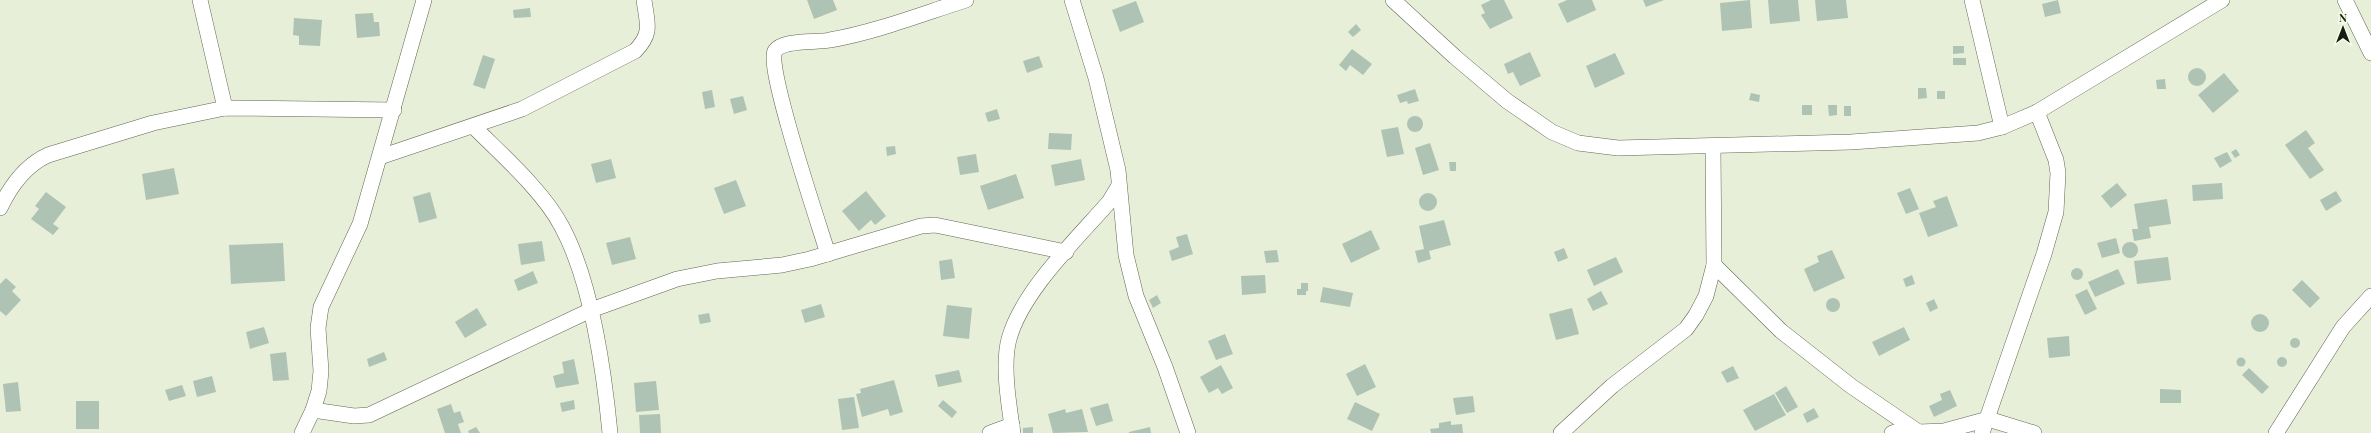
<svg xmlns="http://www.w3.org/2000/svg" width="2371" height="433" font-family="'Playfair Display',serif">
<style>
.building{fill:#aec3b4}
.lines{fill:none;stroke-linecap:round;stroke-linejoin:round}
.street-casing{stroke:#616754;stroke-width:16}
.street{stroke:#fff;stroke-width:15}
</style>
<rect width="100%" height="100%" fill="#e7efd8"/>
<g class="building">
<path d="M807 0H833L837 10 814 19Z"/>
<path d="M1491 0H1504L1513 18 1490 29 1481 15 1485 13 1481 5Z"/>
<path d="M1567 0H1592L1596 10 1567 23 1558 4Z"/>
<path d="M1643 0H1664L1646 7Z"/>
<path d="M1750 0 1752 28 1722 31 1720 3Z"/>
<path d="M1768 0H1798L1800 21 1770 24Z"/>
<path d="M1815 0H1846L1848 18 1817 21Z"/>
<path d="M2058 0 2061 13 2045 17 2042 4Z"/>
<path d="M1136 1 1144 22 1120 32 1112 10Z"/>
<path d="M530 8 531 17 514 18 513 10Z"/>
<path d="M373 13 374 22H379L380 36 357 38 355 14Z"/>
<path d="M294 18 322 20 320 46 299 45V36L293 35Z"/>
<path d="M1356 24 1361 30 1353 37 1348 32Z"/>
<path d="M1953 46H1964V53L1953 54Z"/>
<path d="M1352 49 1372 64 1363 75 1350 65 1346 71 1339 65Z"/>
<path d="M1530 52 1541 76 1520 86 1513 72 1508 74 1504 64Z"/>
<path d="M1615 53 1625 74 1595 88 1586 66Z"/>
<path d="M483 55 495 59 485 89 473 85Z"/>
<path d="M1039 56 1043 67 1027 73 1023 61Z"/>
<rect x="1953" y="58" width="13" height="7"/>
<circle cx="2197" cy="77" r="9"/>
<path d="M2224 73 2239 91 2213 113 2198 95Z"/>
<path d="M2165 79 2166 89H2157L2156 80Z"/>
<path d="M1918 88H1926L1927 98 1918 99Z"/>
<path d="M1415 89 1419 101 1408 104 1407 101 1400 103 1397 95Z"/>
<path d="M712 90 715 107 705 109 702 92Z"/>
<rect x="1937" y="91" width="8" height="8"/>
<path d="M1751 93 1760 95 1759 102 1749 100Z"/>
<path d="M743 96 747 110 734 114 730 99Z"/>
<rect x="1802" y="105" width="10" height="10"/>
<path d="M1828 105H1837V115L1829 116Z"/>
<rect x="1844" y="106" width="7" height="10"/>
<path d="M997 109 1000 119 988 122 985 113Z"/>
<circle cx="1415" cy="124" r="8"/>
<path d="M1398 127 1404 154 1387 157 1381 130Z"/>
<path d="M2306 130 2315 143 2308 148 2324 170 2310 179 2285 145Z"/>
<path d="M1049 133 1072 134 1071 150 1048 149Z"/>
<path d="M1430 143 1439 170 1423 175 1415 148Z"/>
<path d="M895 146 896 154 887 156 886 147Z"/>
<path d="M2236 149 2240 155 2235 158 2231 152Z"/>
<path d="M2227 152 2232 161 2220 168 2214 158Z"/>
<path d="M976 154 979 172 960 175 957 157Z"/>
<path d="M611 159 616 178 596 183 591 164Z"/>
<path d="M1081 159 1085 180 1055 186 1051 165Z"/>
<path d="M1449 162H1456V171H1450Z"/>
<path d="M174 168 179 194 146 200 142 174Z"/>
<path d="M1016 174 1024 198 988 210 980 186Z"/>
<path d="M736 180 746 206 724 214 714 188Z"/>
<path d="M2117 183 2127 195 2111 208 2101 196Z"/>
<path d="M2222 183 2223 199 2193 201 2192 185Z"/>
<path d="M1910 188 1919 209 1906 214 1897 193Z"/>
<path d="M866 191 886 216 875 225 871 220 859 231 842 211Z"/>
<path d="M2336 191 2342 201 2326 211 2320 200Z"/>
<path d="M46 192 66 207 53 224 59 228 53 235 31 219 39 209 35 206Z"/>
<path d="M430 192 437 218 419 223 413 197Z"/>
<circle cx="1428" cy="202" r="9"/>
<path d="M1947 196 1958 226 1928 237 1919 213 1936 207 1933 201Z"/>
<path d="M2167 199 2171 224 2149 227 2151 238 2134 241 2132 229H2138L2134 204Z"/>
<path d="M1444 220 1451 245 1429 251 1431 259 1418 263 1415 251 1424 249 1419 226Z"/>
<path d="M1371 230 1380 249 1351 263 1342 244Z"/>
<path d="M1187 234 1193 254 1172 261 1169 251 1179 247 1176 237Z"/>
<path d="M630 237 636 259 612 265 606 243Z"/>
<path d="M2116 238 2120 253 2102 258 2097 243Z"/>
<path d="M542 241 545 261 521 265 518 244Z"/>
<circle cx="2130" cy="250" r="8"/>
<path d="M283 243 285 281 231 284 229 245Z"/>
<path d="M1564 248 1568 258 1558 262 1554 252Z"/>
<path d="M1277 250 1279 262 1266 263 1264 251Z"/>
<path d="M1832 250 1845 278 1814 292 1804 269 1819 262 1817 256Z"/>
<path d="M1616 257 1623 272 1594 286 1587 270Z"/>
<path d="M2168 257 2171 280 2137 284 2134 261Z"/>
<path d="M952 259 955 278 941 280 939 261Z"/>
<circle cx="2077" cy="274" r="6"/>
<path d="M2118 269 2125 284 2095 297 2088 282Z"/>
<path d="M533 271 538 283 518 291 514 280Z"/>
<path d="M1265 275 1266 293 1242 295 1241 276Z"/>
<path d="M1912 275 1915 284 1906 287 1903 279Z"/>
<path d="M6 278 16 287 12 291 21 300 6 316 0 311V284Z"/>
<path d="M2302 280 2320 298 2310 308 2292 290Z"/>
<path d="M1301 283H1308V291H1306V295H1297V289H1301Z"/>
<path d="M1323 287 1353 293 1350 307 1320 302Z"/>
<path d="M2087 289 2097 309 2085 315 2075 295Z"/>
<path d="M1601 291 1608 304 1593 311 1587 299Z"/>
<path d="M1157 295 1161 303 1153 308 1149 300Z"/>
<circle cx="1833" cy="305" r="7"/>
<path d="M1934 299 1938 308 1930 312 1926 303Z"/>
<path d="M821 304 825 317 805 323 801 310Z"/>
<path d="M947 305 972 308 969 339 943 336Z"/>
<path d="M477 308 487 325 465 338 455 322Z"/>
<path d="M1572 308 1579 334 1556 340 1549 314Z"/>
<path d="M709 313 711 322 700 324 698 315Z"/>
<circle cx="2260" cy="323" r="9"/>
<path d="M264 327 269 343 250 349 246 332Z"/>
<path d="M1904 327 1910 340 1879 356 1872 342Z"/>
<path d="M1225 334 1233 354 1216 360 1208 341Z"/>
<path d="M2069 336 2070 356 2049 358 2047 338Z"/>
<circle cx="2295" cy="343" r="5"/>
<path d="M286 352 289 380 273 381 270 354Z"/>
<path d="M384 352 387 360 369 367 367 359Z"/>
<circle cx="2282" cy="362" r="5"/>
<circle cx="2241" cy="362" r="4.5"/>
<path d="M574 359 579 384 556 388 553 376 564 373 562 362Z"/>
<path d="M1365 364 1376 387 1357 396 1346 374Z"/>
<path d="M1221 365 1233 388 1222 394 1218 388 1209 393 1200 377Z"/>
<path d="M1733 366 1739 378 1727 383 1721 372Z"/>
<path d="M2249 368 2269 387 2262 394 2242 375Z"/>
<path d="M959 370 962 382 938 387 935 375Z"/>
<path d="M212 376 216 392 197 397 193 381Z"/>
<path d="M894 380 903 412 890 416 888 409 862 417 856 394 861 393 860 389Z"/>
<path d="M656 381 659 410 636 412 634 383Z"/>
<path d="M18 382 21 411 6 412 3 384Z"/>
<path d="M182 385 186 396 169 401 165 390Z"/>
<path d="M1786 386 1798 407 1787 413 1775 393Z"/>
<path d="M2160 389 2181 390V403H2160Z"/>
<path d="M1950 390 1957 406 1934 417 1929 406 1942 400 1940 394Z"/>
<path d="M1774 394 1786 415 1755 431 1743 410Z"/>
<path d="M1473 396 1475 412 1456 415 1453 398Z"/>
<path d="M854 397 859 428 842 430 838 399Z"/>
<path d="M574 400 575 409 562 412 560 403Z"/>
<path d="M943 400 957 412 952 418 938 406Z"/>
<rect x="76" y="401" width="23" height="28"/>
<path d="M1355 402 1380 414 1372 431 1347 419Z"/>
<path d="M1108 403 1113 421 1096 426 1090 408Z"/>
<path d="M451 404 454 413 460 411 464 422 458 424 461 433H445L437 409Z"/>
<path d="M1814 408 1819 417 1807 423 1803 414Z"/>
<path d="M1065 409 1066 413 1082 409 1088 432 1053 433 1048 414Z"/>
<path d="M660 414 661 433H640L639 415Z"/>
<path d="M1451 421V425L1462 424 1463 433H1431L1430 429 1439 428V423Z"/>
<path d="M476 427 480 433H469L468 431Z"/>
<path d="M1033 427V433H1023V428Z"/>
<path d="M1150 427 1151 433H1129V432Z"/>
</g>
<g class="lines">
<g class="street-casing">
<g id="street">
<path d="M200 0 225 108"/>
<path d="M1072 0 1096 78 1118 170 1126 255 1136 296 1165 367 1188 433"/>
<path d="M1393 0 1455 57 1507 101 1552 132 1578 143 1618 148 1851 142 1978 133 2002 127 2037 112 2222 0"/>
<path d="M1972 0 2002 127"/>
<path d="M2345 0 2371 53"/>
<path d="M474 127C502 155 544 192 562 227 591 281 604 371 610 433"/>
<path d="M380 157 522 109 635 51C653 33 647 23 644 0"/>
<path d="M0 208C11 185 26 165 48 155L153 123 225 108 394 110"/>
<path d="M828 254C820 228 765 64 775 51 783 39 816 43 830 40 876 32 922 14 966 0"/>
<path d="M1714 265 1781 331 1851 386 1920 433"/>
<path d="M313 410 354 416 369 415 591 310 677 279 717 271 782 265 810 259 921 226 935 225 1066 252"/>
<path d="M1919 432 1944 431 1988 419 2034 433"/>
<path d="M302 433 313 410 319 391 321 371 318 328 321 307 360 224 424 0"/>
<path d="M990 433 1012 425"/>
<path d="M1013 433C1009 406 1002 365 1009 339 1022 291 1077 239 1109 202L1118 187"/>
<path d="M1561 433 1612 386 1686 329 1696 315 1706 296 1714 265 1713 147"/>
<path d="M1892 433 1910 427"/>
<path d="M1982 433 2044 254 2056 212 2058 173 2056 160 2037 112"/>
<path d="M2276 433 2343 327 2371 296"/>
</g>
</g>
<use href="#street" class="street"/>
</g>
<g transform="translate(2343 28)" stroke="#f4fce5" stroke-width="3" paint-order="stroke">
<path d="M0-3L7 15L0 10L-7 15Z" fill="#181b13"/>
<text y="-6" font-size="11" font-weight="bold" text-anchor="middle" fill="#181b13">N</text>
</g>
</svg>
